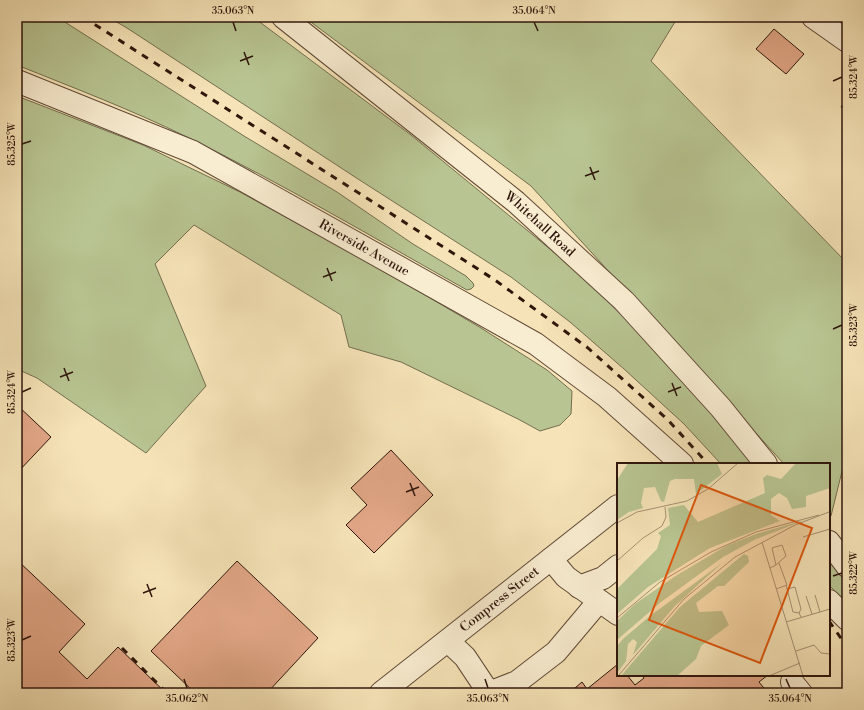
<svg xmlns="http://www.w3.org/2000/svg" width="864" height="710" font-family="'Libre Bodoni',serif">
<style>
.green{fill:#b8c592;stroke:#746e4f}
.building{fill:#e2a787;stroke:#2f160c}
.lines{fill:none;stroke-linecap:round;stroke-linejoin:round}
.minor-casing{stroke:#614a37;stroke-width:24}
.minor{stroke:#f9edd1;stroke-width:22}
.rail{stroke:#2f160c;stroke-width:3;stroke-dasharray:7 7;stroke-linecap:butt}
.ticks{fill:none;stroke:#2f160c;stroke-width:1.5}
.labels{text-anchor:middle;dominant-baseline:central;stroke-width:3.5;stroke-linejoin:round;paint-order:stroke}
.street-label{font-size:13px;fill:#2f160c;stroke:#f9edd1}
.inset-road{fill:none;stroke:#a69273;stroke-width:1}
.view{fill:#df560c;fill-opacity:0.15;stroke:#df560c;stroke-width:2}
.inset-edge{fill:none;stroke:#2f160c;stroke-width:2}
.neatline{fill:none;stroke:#2f160c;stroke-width:1.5}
.ticks-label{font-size:10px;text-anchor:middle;fill:#2f160c}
</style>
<rect width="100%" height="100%" fill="#f6e4b8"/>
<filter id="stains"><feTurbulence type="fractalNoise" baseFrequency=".005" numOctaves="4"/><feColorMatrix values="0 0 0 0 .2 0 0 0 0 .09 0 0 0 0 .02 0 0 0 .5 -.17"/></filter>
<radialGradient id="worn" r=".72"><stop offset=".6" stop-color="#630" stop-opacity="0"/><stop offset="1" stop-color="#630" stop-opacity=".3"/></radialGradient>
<g class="green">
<path d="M17 17H57L244 136 337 192 413 244 466 276 473 283 474 286 471 289 467 290C374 238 283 184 187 137 132 110 74 88 17 65Z"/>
<path d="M108 17H253L411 135 578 272 644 337 709 409 754 464H721L684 424 624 369 570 322 511 277 358 179 127 28Z"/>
<path d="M304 17H678L651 61 847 263V454L846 455 831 516 829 514V464H784L531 186Z"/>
<path d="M17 96 143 145 240 192 381 269 481 328 547 370 572 391 571 414 560 425 540 431 518 419 401 362 349 347 341 315 194 225 155 264 206 386 146 453 37 378 17 369Z"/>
<path d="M829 558 847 582V604L829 585Z"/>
</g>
<g class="building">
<path d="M774 29 804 54 786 74 756 49Z"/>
<path d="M847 99V112L841 107Z"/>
<path d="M17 405 51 437 17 473Z"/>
<path d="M391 450 433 495 374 553 346 525 367 505 351 488Z"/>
<path d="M17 560 85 624 59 652 87 679 118 647 166 693H17Z"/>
<path d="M237 561 318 638 267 693H195L151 651Z"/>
<path d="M618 664V675H627L635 685 644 678 642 675H768L759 682 768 693H569L582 682 587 689Z"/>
</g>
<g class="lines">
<g class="minor-casing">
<g id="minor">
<path id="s1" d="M283 17 516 202 624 301 721 408 766 464"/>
<path d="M813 17 847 41"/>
<path id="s2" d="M17 81 193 152 536 344 607 397 682 464"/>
<path d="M829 542 847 566"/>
<path d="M551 559 566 577 618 614"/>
<path d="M579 587 603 578 618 566"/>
<path d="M829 601 847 619"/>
<path d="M448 641 465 657 489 693 517 682 556 652 599 601"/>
<path d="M792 682 801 693"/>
<path id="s3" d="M381 693 618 506"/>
</g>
</g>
<use href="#minor" class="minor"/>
<g class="rail">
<path d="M83 17 495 280 588 348 668 420 708 464"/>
<path d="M829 621 847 647"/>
<path d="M122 648 167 693"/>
</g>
</g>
<path class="ticks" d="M233 22 236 31M534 22 538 31M244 52 249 65M240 61 253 56M833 81 842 77M22 144 31 141M590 167 595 180M585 176 599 171M327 268 332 281M323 277 336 272M833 329 842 325M64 368 69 381M60 377 73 372M672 383 677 396M22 392 31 388M668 392 681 387M410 483 415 496M406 492 419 487M833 576 842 573M147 584 152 597M143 593 156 588M22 640 31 636M184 679 187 688M485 679 488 688M786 679 790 688"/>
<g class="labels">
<g class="street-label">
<text stroke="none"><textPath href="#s1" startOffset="330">Whitehall Road</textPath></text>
<text stroke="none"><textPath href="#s2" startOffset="386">Riverside Avenue</textPath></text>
<text stroke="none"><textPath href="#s3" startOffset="151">Compress Street</textPath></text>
</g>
</g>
<g transform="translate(617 463)">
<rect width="213" height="213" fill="#f6e4b8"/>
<path d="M11 0H100L105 11 79 31 77 16H58L53 18 47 39 44 38 38 24 27 25 24 40 26 45 12 49 0 57V17ZM179 0H213V25L189 33V44L175 46 170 35 162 30 154 36V52L163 58 93 85 31 124 0 151V126L40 86 44 73 41 70 53 62 51 45 67 42 81 59 148 30 146 15 150 12 164 16ZM188 57 139 76 106 94 44 139 0 177V158L18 141 60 112 109 83 139 71ZM127 91 131 93 132 99 107 123H101L79 140 82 149 105 148 112 162 84 183 79 196 60 213H4L63 144ZM105 100 58 143 16 192 20 179 16 176 11 181 9 198 0 210V183L7 175 33 153Z" fill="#b8c592"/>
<path class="inset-road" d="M0 60 20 49 70 38 91 26 121 0M186 74 213 66M145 79 186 213M0 98 26 75 45 63 49 54 48 44M153 105 159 102 155 85 165 82 169 93 159 102M169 122 176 149 182 150 184 154M159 126 170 122 162 100M170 126 178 124 184 146 182 150M198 132 203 149M189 133 195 151M0 155 43 119 94 89 139 69 202 52M169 159 213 146M179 188 197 182 204 190 213 191M1 213 67 136 118 94 178 62 212 49M152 213 183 200"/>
<path class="view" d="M84 22 195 65 143 200 32 157Z"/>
<rect width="213" height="213" class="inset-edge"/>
</g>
<rect width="864" height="710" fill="none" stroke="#f6e4b8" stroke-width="44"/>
<rect x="22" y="22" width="820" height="666" class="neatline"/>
<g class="ticks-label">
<text x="233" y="14">35.063°N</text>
<text x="534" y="14">35.064°N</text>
<text transform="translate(853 77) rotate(-90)" y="4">85.324°W</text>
<text transform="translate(11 144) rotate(-90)" y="4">85.325°W</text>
<text transform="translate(853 325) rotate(-90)" y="4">85.323°W</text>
<text transform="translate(11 392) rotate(-90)" y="4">85.324°W</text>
<text transform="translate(853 573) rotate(-90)" y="4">85.322°W</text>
<text transform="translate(11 640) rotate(-90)" y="4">85.323°W</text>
<text x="187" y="702">35.062°N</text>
<text x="488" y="702">35.063°N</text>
<text x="790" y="702">35.064°N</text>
</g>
<rect width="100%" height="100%" filter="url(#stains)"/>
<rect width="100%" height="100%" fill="url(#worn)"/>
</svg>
